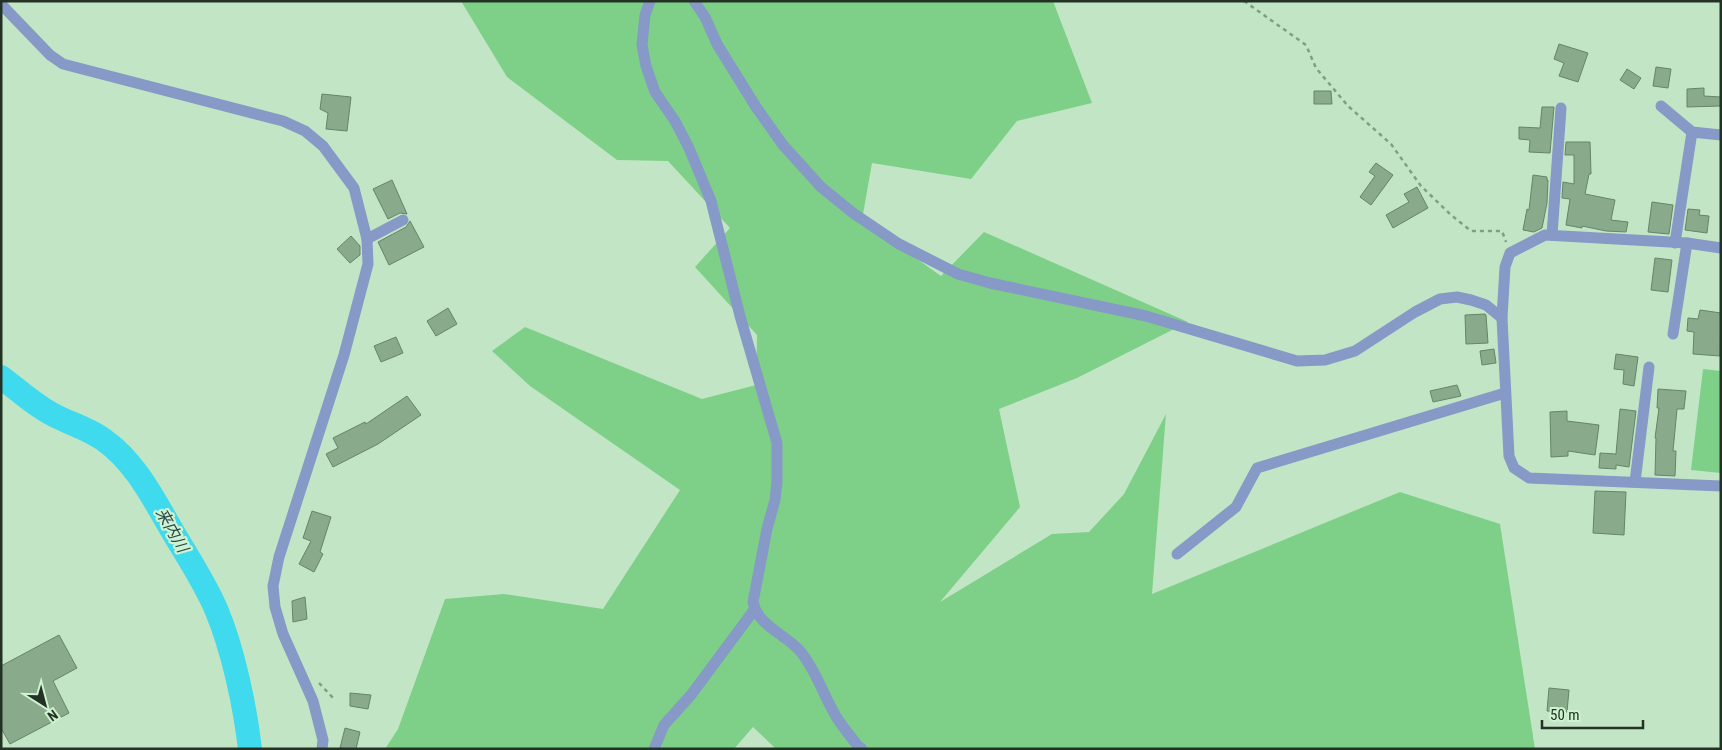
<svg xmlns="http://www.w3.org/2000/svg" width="1722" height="750" font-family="'Roboto Condensed','Noto Sans JP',sans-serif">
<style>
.green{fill:#7ed088}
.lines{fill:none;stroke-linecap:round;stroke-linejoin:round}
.river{stroke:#3fdaed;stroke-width:24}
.building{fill:#89ab8b;stroke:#648567}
.path{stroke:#829d85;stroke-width:2.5;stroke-dasharray:4 4;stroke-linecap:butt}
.street{stroke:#8699c7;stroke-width:11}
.labels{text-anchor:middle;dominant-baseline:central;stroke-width:4.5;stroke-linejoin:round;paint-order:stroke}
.water-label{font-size:16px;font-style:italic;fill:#27464a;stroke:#cff3d1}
</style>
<rect width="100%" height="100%" fill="#c2e6c5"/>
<g class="green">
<path d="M461 1H1053L1092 103 1017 121 971 179 872 163 862 220 941 276 984 232 1188 322 1077 378 999 409 1020 507 940 602 1052 534 1089 532 1124 494 1166 414 1152 594 1400 492 1500 524 1535 749H776L753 727 734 749H385L398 729 445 599 504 594 603 609 680 490 530 386 492 351 525 327 702 399 756 385 757 335 695 267 730 228 668 161 617 160 507 77Z"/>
<path d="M1703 369 1721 371V473L1691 470Z"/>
</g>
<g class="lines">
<path class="river" d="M1 377C17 389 32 403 50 413 67 423 88 428 104 440 134 461 152 496 170 527 185 553 204 581 216 609 233 649 245 706 250 749"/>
</g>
<g class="building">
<path d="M1559 44 1588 53 1578 82 1559 76 1564 63 1554 59Z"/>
<path d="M1656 67 1671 69 1668 88 1653 86Z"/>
<path d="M1627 69 1641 78 1634 89 1620 80Z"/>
<path d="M1704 88V96L1721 97V106L1687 107V89Z"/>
<path d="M1314 91H1331L1332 104H1314Z"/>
<path d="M322 94 351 97 347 131 326 129 328 113 320 109Z"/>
<path d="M1542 107H1554L1550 153 1529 152 1530 140 1519 139V127L1540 128Z"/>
<path d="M1566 142H1590L1591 174H1589L1585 194 1615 200 1611 220 1628 222 1626 232 1606 231 1582 226V228L1566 225 1570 199 1562 198 1563 182 1574 184V155H1565Z"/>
<path d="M1376 163 1393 175 1371 205 1360 197 1375 176 1369 172Z"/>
<path d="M1533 175 1547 177V180H1548L1547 203 1542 228 1534 232 1523 230 1527 209 1529 210Z"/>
<path d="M392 180 407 214 400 213 388 219 373 189Z"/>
<path d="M1417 187 1428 208 1393 228 1386 215 1409 202 1404 194Z"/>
<path d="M1652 202 1673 205 1669 234 1648 232Z"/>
<path d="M1688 209 1700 210 1699 215 1709 216 1707 233 1685 230Z"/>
<path d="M410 221 424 247 389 265 378 242 406 227Z"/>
<path d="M351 236 360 246V255L350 263 337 249Z"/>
<path d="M1655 258 1672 260 1668 292 1651 290Z"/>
<path d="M448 308 457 324 436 336 427 321Z"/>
<path d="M1700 310 1721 313 1720 356 1693 354 1694 332 1687 331 1688 318 1698 319Z"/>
<path d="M1485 314 1486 315 1488 343 1466 344 1465 315Z"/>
<path d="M396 337 403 353 381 362 374 346Z"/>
<path d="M1494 349 1496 363 1482 365 1480 351Z"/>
<path d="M1616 354 1638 357 1634 386 1623 384 1624 370 1614 369Z"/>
<path d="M1457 385 1461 396 1433 402 1430 391Z"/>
<path d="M1658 389 1686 391 1684 409H1677L1673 451H1676L1675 476 1655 475 1656 438H1655L1659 408H1657Z"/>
<path d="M407 396 421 415 378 444 333 467 326 454 338 448 333 438 365 422 366 424Z"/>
<path d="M1620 409 1636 411 1629 467 1616 465V469L1599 468 1600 453 1616 454Z"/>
<path d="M1567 411V421L1599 425 1595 455 1568 451V456L1551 457 1550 412Z"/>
<path d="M1595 491 1626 492 1624 535 1593 533Z"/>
<path d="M312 511 331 517 320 552 323 554 314 572 299 564 311 541 303 538Z"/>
<path d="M305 597 307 619 293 622 292 601Z"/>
<path d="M59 635 77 668 53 681 69 713 10 744 1 728V666Z"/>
<path d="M1549 688 1569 690 1567 712 1547 711Z"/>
<path d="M350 693 371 695 368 709 350 706Z"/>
<path d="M345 728 360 732 356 749 340 748Z"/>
</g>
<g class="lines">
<g class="path">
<path d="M1244 1 1306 45 1316 68 1348 106 1391 144 1421 186 1451 215 1471 231H1502L1506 242"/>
<path d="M319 683 335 700"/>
</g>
<g class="street">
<path d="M650 1 645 15 642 45 646 66 655 92 675 121 689 148 711 201 740 316 777 443V482L775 500 767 529 753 602C757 625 785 634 800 651 815 669 822 691 833 711 839 723 849 734 857 745L862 749"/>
<path d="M694 1 705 17 717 44 756 107 783 145 821 187 853 213 899 244 958 274 990 283 1146 316 1297 361 1325 360 1355 351 1415 312 1440 299 1457 297 1471 300 1486 305 1502 318"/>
<path d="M1 4 50 55 63 64 283 121 305 131 323 146 354 188 367 239 368 264 344 355 279 557 273 586 275 607 283 634 313 701 323 740 322 749"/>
<path d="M1661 106 1692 132"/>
<path d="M1552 235 1561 108"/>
<path d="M367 239 403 220"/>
<path d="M1675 243 1692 132 1721 135"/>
<path d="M1721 248 1687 243 1545 235 1510 253 1505 267 1502 318 1509 456 1514 468 1529 478 1721 486"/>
<path d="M1673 334 1687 243"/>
<path d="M1635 482 1649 367"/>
<path d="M1177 554 1236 507 1257 468 1505 393"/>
<path d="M654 749 664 725 691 695 754 610"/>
</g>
</g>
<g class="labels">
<g class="water-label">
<text transform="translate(172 530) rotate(60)">来内川</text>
</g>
</g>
<rect width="1722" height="750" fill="none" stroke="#243226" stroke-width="5"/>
<g transform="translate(45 705) rotate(144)" stroke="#cff3d1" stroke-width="4" paint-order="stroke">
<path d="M0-4L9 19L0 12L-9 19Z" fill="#243226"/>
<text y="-8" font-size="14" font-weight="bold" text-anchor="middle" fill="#243226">N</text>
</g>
<path d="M1542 720v8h101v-8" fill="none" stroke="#243226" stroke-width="2.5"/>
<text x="1550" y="720" font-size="15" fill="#243226" stroke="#cff3d1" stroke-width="4" paint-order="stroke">50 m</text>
</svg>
